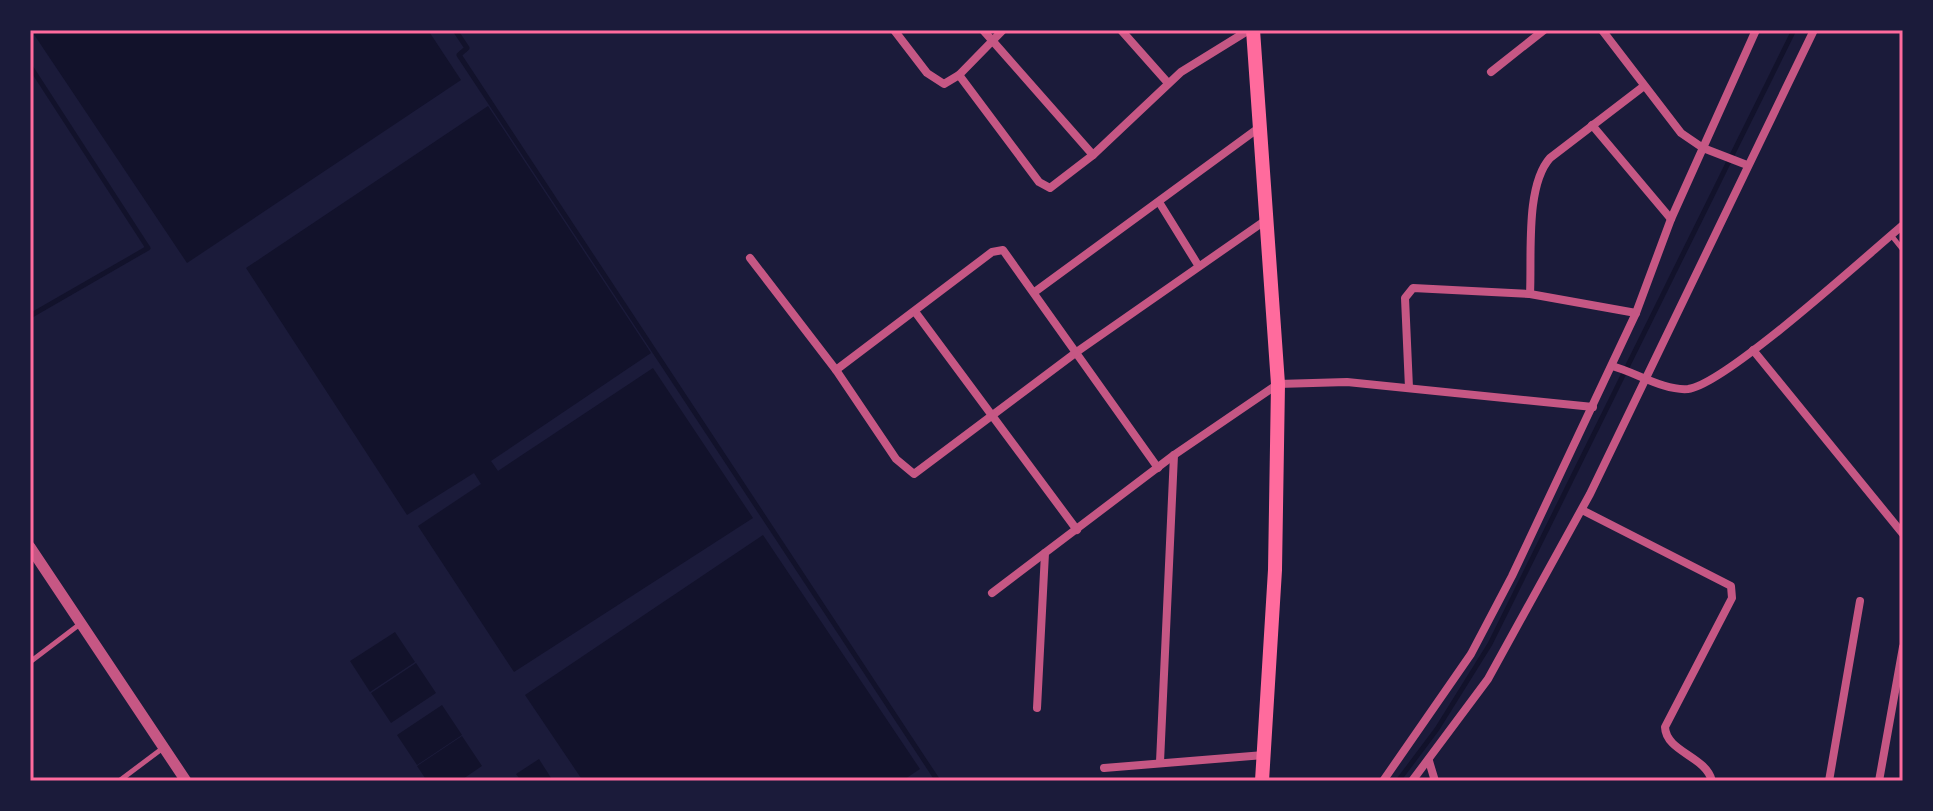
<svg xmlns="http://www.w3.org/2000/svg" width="1933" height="811" font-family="'Roboto Condensed',sans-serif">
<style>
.water{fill:#12122b}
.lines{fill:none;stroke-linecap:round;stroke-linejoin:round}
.stream{stroke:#12122b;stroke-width:5}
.service{stroke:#c65784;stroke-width:5}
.minor{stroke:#c65784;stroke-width:8}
.tertiary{stroke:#c65784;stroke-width:11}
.primary{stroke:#ff6b9d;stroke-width:14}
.neatline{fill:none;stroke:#ff6b9d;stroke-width:3}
</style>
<rect width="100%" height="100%" fill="#1b1b3a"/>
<g class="water">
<path d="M31 30H428L461 80 187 263Z"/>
<path d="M488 106 651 353 491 461 498 471 653 368 753 518 514 672 418 526 481 484 474 473 407 515 246 268Z"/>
<path d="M763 535 920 769 902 781H583L525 695Z"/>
<path d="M395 632 415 662 370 692 350 661Z"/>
<path d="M416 663 436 693 391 723 371 693Z"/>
<path d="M442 705 462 735 417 765 397 735Z"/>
<path d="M462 736 482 766 460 781H427L417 766Z"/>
<path d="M539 759 553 781H521L516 774Z"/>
</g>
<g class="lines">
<g class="stream">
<path d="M455 30 467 48 459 55 938 781"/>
<path d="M30 66 148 248 30 316"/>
<path d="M1398 781 1437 729 1490 644 1794 30"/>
</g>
<g class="service">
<path d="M1891 235 1903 250"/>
<path d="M30 662 80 624"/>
<path d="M119 781 163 748"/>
</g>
<g class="minor">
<path d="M894 30 927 73 944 84 959 75 1003 30"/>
<path d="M983 30 1093 155"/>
<path d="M1121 30 1168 83"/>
<path d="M1602 30 1681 133 1703 148 1747 165"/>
<path d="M1491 72 1544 30"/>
<path d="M959 75 1039 182 1050 188 1093 155 1181 72 1249 30"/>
<path d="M1592 125 1671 219"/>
<path d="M1159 202 1198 265"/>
<path d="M750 258 836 370 896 459 914 474 1078 351 1266 220"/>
<path d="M1036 291 1260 127"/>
<path d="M1530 294C1532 256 1525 186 1550 158L1644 86"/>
<path d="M916 313 1077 530"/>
<path d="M1753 350 1903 534"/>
<path d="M1612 366C1635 372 1664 391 1688 389 1725 385 1867 255 1903 225"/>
<path d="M836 370 992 252 1003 250 1158 468"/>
<path d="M1409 388 1405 298 1413 288 1530 294 1636 313"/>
<path d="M1582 510 1731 586 1732 598 1665 727C1666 752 1706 756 1712 781"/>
<path d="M992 593 1174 455 1278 384 1347 382 1593 407"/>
<path d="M1037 708 1045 553"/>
<path d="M1429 761 1435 781"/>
<path d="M1160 762 1174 455"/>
<path d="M1104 768 1264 755"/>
<path d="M1383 781 1471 654 1512 576 1636 313 1671 219 1756 30"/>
<path d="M1412 781 1488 679 1590 494 1814 30"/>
<path d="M1829 781 1860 601"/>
<path d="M1879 781 1903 647"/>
</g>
<path class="tertiary" d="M30 547 186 781"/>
<path class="primary" d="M1253 30 1278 384 1275 570 1262 781"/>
</g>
<rect width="1933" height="811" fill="none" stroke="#1b1b3a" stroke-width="64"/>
<rect x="32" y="32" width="1869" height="747" class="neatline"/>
</svg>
